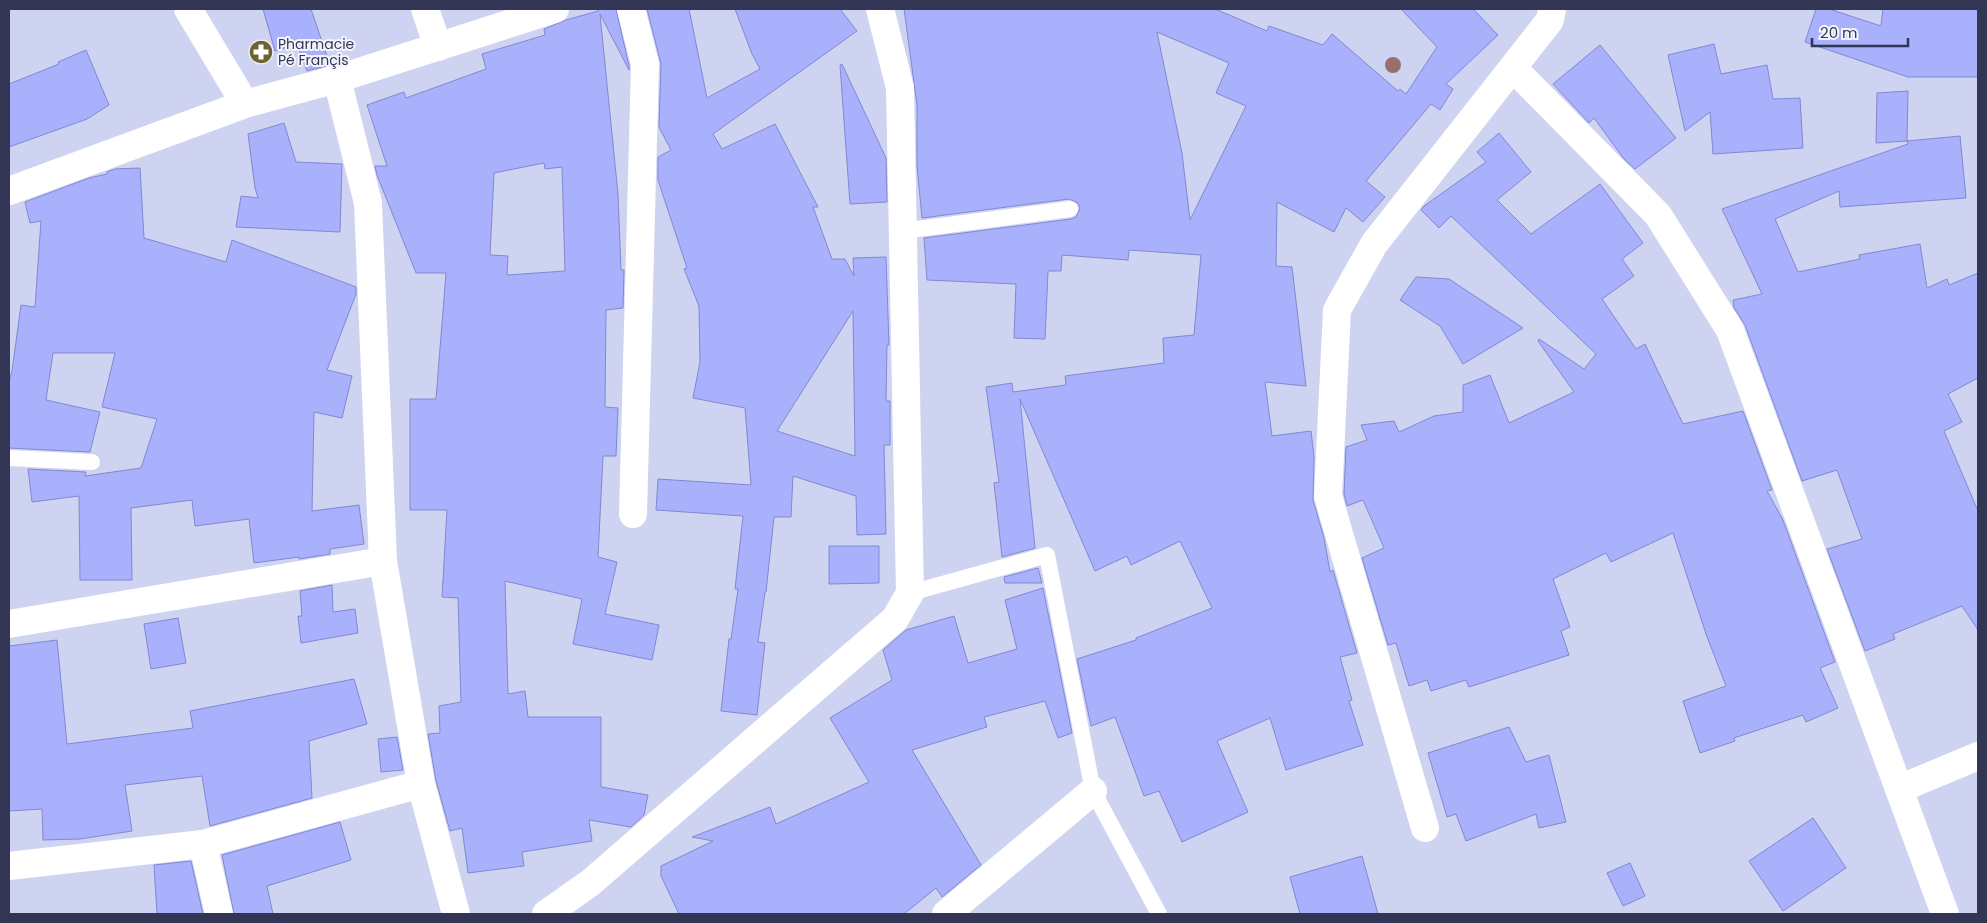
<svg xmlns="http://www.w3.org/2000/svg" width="1987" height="923" font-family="Poppins,sans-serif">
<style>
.building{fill:#a9b1fd;stroke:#8188d0;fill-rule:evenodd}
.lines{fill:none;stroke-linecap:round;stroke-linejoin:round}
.service{stroke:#fff;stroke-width:16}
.minor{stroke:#fff;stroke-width:28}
.tertiary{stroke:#fff;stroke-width:28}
.tree{fill:#976f6d}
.labels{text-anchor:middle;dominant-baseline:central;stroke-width:4;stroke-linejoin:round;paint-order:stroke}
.poi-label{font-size:14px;fill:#323554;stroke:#f4f5fd;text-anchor:start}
</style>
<rect width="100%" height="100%" fill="#ced3f2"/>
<g class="building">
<path d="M263 9H311L330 65 307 71 297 44 275 51Z"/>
<path d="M597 9H616L629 66V70L600 14 618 194 621 270H624L623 308 606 310 605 407 618 408 616 456H603L598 557 617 562 605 614 659 625 652 660 573 644 582 599 505 581 508 694 525 691 528 717H601V787L648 795 644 815 631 827 589 820 592 841 522 852 524 866 468 873 462 828 450 831 436 781 428 734 440 733 439 706 461 702 458 598 442 597 447 510H410V399H436L446 273H416L377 175 375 166H387L367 105 404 92 406 98 486 69 482 54 545 35 544 29 566 20 598 11ZM544 163 545 169 562 167 565 271 507 275 508 256 490 255 494 173Z"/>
<path d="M647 9H689L707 98 760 69 752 54 735 9H840L857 31 713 134 722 149 775 124 818 207H813L832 259H845L854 276 853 258 886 257 889 345H887L886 401H890V445H884L886 534 857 535 856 496 793 476 791 517H774L766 592H765L758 642 765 643 757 715 721 711 729 639H731L738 589H735L743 516 656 510 658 479 751 485 745 408 693 398 700 362 699 306 684 269 687 268 658 180V157L671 150 659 127 661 64ZM853 311 854 385 855 456 777 431Z"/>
<path d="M904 9H1215L1267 31 1269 26 1323 45 1332 34 1398 91 1400 89 1406 94 1437 47 1401 9H1473L1498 35 1446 84 1453 89 1440 110 1431 104 1366 181 1385 197 1363 222 1346 208 1334 232 1277 202 1276 266 1292 267 1306 386 1265 382 1272 436 1311 431 1314 457 1313 500 1324 538 1330 572 1333 570 1357 653 1340 657 1352 700 1349 701 1363 745 1286 770 1270 718 1217 741 1248 812 1182 842 1159 791 1144 796 1115 717 1091 726 1077 659 1136 640V638L1212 608 1180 541 1131 565 1127 556 1095 571 1020 399 1035 548 1002 557 994 483 999 482 986 387 1012 383 1013 392 1066 385 1065 376 1164 363 1163 338 1194 335 1201 255 1129 250 1128 260 1062 255 1061 271H1048L1045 339 1014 338 1016 284 927 280 924 238 1071 219 1076 217 1080 208 1078 203 1069 199 922 218 917 166V105ZM1157 32 1229 63 1216 93 1246 106 1190 220 1182 153Z"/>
<path d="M1816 9H1829L1881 26 1883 9H1978V77H1908L1805 42Z"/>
<path d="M1714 44 1721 74 1767 65 1773 99 1800 98 1803 148 1713 154 1710 112 1685 131 1668 55Z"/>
<path d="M1600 45 1676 138 1635 169 1624 159 1594 118 1589 123 1553 84Z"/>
<path d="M86 50 109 105 87 119 9 147V84L59 64 58 62Z"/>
<path d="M842 64 886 158 887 202 850 204 840 65Z"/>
<path d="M1908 91 1907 141 1876 143 1877 93Z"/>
<path d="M284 123 296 162 342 164 340 232 236 227 241 196 258 198 255 188 248 134Z"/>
<path d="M1499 133 1531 172 1497 200 1531 234 1600 184 1643 243 1622 259 1634 276 1602 299 1636 349 1645 344 1683 424 1743 411 1772 490 1767 491 1783 520 1835 662 1820 668 1838 708 1806 722 1803 715 1734 738 1735 741 1700 753 1683 701 1726 686 1706 634 1673 533 1611 562 1606 553 1553 579 1570 627 1561 631 1569 655 1469 687 1466 680 1431 691 1427 680 1409 686 1396 643 1388 645 1362 558 1384 548 1363 500 1347 506 1344 494 1346 447 1367 440 1361 425 1394 421 1399 432 1434 416 1463 412V385L1490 375 1509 423 1574 392 1538 341 1539 339 1584 369 1596 354 1451 216 1439 228 1421 210 1424 206 1486 162 1477 152Z"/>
<path d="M1960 136 1966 198 1840 207 1839 191 1775 219 1798 272 1860 259 1859 255 1920 244 1927 288 1947 279 1949 285 1978 273V378L1948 394 1962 422 1944 431 1978 511V630L1962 606 1893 634 1895 639 1865 651 1827 549 1862 539 1837 470 1802 481 1745 325 1734 308 1733 300 1762 294 1722 209 1908 144 1907 141Z"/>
<path d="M140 168 144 238 226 262 232 240 356 287V294L327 370 352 376 342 418 314 412 312 511 359 505 364 544 330 549V554L299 559V557L254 563 249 519 195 526 192 500 131 508 132 580H80L79 496 32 502 28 469 86 472 85 476 141 468 157 419 102 407 115 353H53L46 400 100 412 90 452 9 448V382L12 371 21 305 35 307 41 221 30 223 25 202 89 178 107 174V172L115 169Z"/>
<path d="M1416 277 1449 279 1523 328 1463 364 1440 326 1400 300Z"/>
<path d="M829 546H879V583L829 584Z"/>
<path d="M1038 568 1042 583H1005L1004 577Z"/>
<path d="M332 585 333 612 355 609 358 633 301 643 298 616H302L300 591Z"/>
<path d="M1043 588 1072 733 1058 738 1045 701 984 717 987 727 912 750 981 865 942 897 936 888 904 914H679L661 876V866L713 841 692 837 770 807 776 824 869 782 830 718 892 680 883 650 906 630 954 616 968 663 1017 649 1005 600Z"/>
<path d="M178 618 186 663 151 669 144 624Z"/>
<path d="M57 640 67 744 193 728 190 711 354 679 367 724 309 741 312 798 210 826 202 776 125 785 132 831 80 839 43 840 42 809 9 811V646Z"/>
<path d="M1509 727 1526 762 1549 755 1566 822 1539 828 1536 814 1466 841 1456 814 1447 817 1428 753Z"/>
<path d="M397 737 403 770 381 772 378 739Z"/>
<path d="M1813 818 1846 868 1783 911 1749 861Z"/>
<path d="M340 822 351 860 267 886 273 914H234L222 855Z"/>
<path d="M1362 856 1378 914H1300L1290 877Z"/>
<path d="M191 861 203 914H157L154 865Z"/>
<path d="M1630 863 1645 896 1623 906 1607 873Z"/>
</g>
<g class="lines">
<g class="service">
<path d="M902 231 1070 209"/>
<path d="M9 458 92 462"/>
<path d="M910 593 1047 555 1093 791 1159 914"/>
</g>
<g class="minor">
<path d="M188 9 245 104"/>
<path d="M425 9 438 47"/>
<path d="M631 9 645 64 633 514"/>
<path d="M1513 68 1658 215 1730 330 1945 914"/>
<path d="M337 79 368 203 383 561 421 784 456 914"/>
<path d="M9 624 383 561"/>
<path d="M1899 789 1978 756"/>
<path d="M1425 828 1328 496 1337 310 1374 244 1550 20 1552 9"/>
<path d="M9 866 203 844"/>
<path d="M219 914 203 844 421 784"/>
<path d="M546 914 590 883 895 619 910 593 900 88 880 9"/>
<path d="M946 914 1093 791"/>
</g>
<path class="tertiary" d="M9 191 245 104 337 79 555 9"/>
</g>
<circle class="tree" cx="1393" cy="65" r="8"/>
<defs>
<g id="pharmacy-disc" transform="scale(1.25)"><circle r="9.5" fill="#6d6330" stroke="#f4f5fd"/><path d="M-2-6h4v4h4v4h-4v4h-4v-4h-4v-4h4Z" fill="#fff"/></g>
</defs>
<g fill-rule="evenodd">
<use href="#pharmacy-disc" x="261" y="52"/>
</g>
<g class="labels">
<g class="poi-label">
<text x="278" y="44">Pharmacie<tspan x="278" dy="16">Pé Françis</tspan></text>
</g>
</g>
<rect width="1987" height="923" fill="none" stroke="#323554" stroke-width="20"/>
<path d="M1812 38v8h96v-8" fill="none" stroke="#323554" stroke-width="2.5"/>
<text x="1820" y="38" font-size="15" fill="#323554" stroke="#f4f5fd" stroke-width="4" paint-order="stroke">20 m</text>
</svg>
